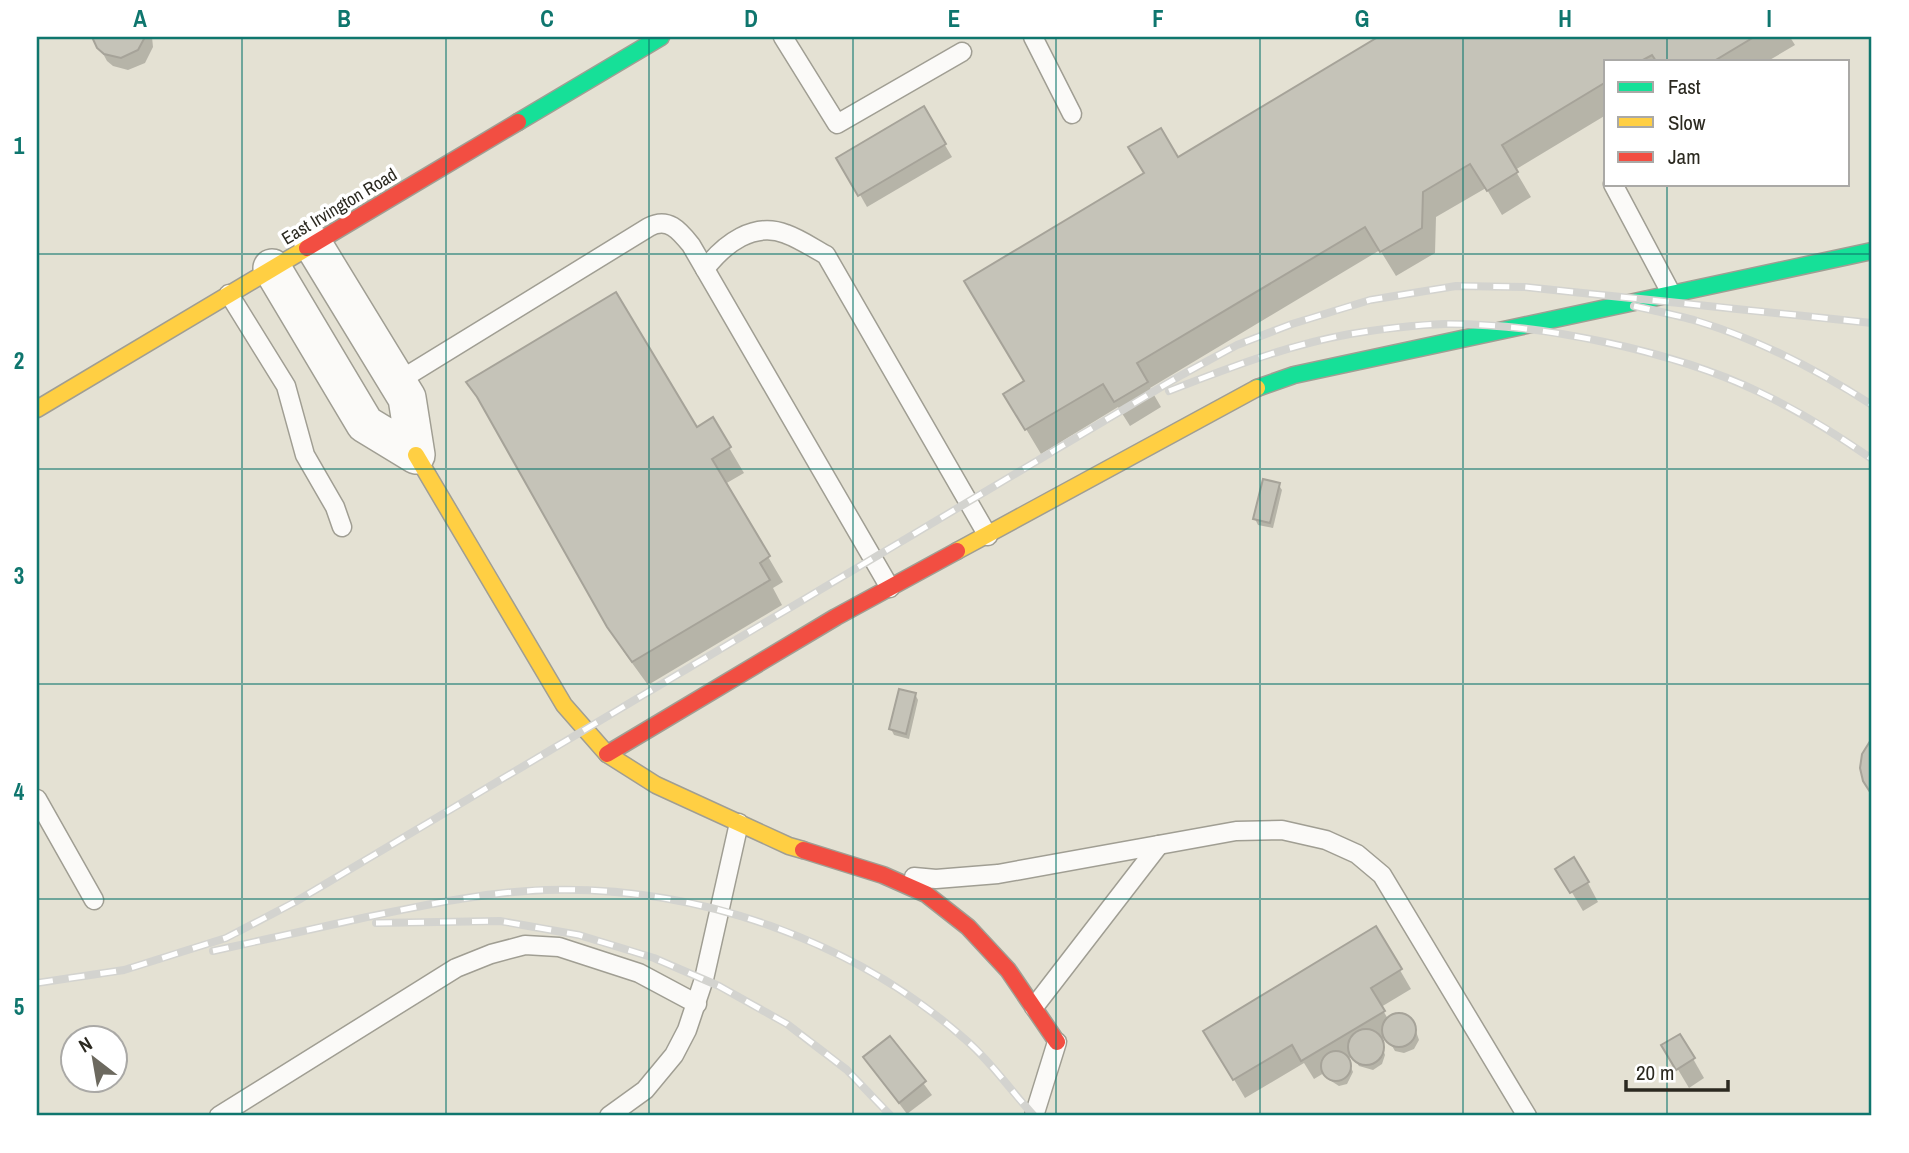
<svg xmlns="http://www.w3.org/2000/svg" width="1909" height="1153" font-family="'Archivo Narrow',sans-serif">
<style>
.shadow{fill:#0003}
.building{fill:#c5c3b8;stroke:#a6a399;stroke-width:2}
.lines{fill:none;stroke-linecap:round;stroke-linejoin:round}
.lane-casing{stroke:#a09e93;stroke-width:21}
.street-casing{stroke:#a09e93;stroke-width:40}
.fast-casing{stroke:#a09e93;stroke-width:19}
.slow-casing{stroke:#a09e93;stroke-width:19}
.jam-casing{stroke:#a09e93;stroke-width:19}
.lane{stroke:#fbfaf8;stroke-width:18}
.street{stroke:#fbfaf8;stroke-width:37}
.fast{stroke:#16e098;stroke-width:16}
.slow{stroke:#ffcf43;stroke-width:16}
.jam{stroke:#f24e42;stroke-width:16}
.rail-casing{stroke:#d3d3cf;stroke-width:8}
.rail{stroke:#fff;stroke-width:5;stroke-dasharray:16;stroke-linecap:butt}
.grid{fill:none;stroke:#0f766e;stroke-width:2;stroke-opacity:0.55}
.labels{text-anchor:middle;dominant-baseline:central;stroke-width:7;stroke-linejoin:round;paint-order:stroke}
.street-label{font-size:18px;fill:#2b2920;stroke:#fff}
.neatline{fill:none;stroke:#0f766e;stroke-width:2.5}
.grid-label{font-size:23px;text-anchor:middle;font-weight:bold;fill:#0f766e}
</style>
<rect width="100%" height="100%" fill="#e4e1d3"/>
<g class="shadow">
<path d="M94 37H152L153 47 145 63 128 70 113 66 107 61Z"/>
<path d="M1382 37H1790L1795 45 1768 61H1606V115L1515 170 1531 197 1502 215 1486 188 1436 217 1435 253 1396 276 1380 250 1150 388 1161 407 1130 426 1118 407 1041 454 1005 394 1026 382 1177 159Z"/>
<path d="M923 108 952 157 867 207 839 158Z"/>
<path d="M468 382 696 429 712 419 744 473 725 484 783 582 773 588 782 605 648 685 624 652Z"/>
<path d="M1278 484 1282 490 1273 528 1258 525 1255 519Z"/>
<path d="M915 694 918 700 909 739 894 735 891 729Z"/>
<path d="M1558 869 1588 883 1598 902 1583 911Z"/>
<path d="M1376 929 1411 989 1381 1007 1388 1019 1400 1015 1413 1023 1419 1040 1414 1049 1404 1053 1395 1051 1386 1036 1380 1040 1385 1055 1382 1064 1373 1070 1359 1066 1353 1056 1347 1059 1353 1072 1347 1084 1339 1086 1328 1079 1324 1073 1314 1079 1304 1063 1245 1098 1205 1031Z"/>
<path d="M1680 1036 1704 1078 1689 1088 1664 1046Z"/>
<path d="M890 1038 932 1095 907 1114 865 1058Z"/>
</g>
<g class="building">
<path d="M92 37H145L138 50 121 58 104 54 97 48Z"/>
<path d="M1378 37H1754L1714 61H1656L1652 55 1641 61H1606V82L1502 145 1518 172 1487 191 1470 164 1423 192 1422 228 1380 252 1365 227 1137 363 1148 382 1114 402 1103 384 1025 430 1003 394 1024 381 964 281 1144 173 1128 147 1161 128 1178 157Z"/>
<path d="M924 106 946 144 858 196 836 158Z"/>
<path d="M616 292 697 427 713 417 731 447 712 459 770 556 760 563 770 580 632 662 607 627 477 397 466 382Z"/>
<path d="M1263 479 1280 483 1270 523 1253 519Z"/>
<path d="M899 689 916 693 906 734 889 729Z"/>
<path d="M1872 738V795L1863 781 1860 768 1862 754Z"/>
<path d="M1574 857 1589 882 1570 893 1555 869Z"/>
<path d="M1376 926 1402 969 1371 988 1385 1011 1301 1061 1292 1045 1233 1080 1203 1031Z"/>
<circle cx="1399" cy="1030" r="17"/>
<circle cx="1366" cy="1047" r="18"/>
<path d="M1680 1034 1695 1058 1676 1070 1661 1045Z"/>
<path d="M890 1036 926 1081 899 1103 863 1057Z"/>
<circle cx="1336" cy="1066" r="15"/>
</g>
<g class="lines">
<g class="lane-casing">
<g id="lane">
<path d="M783 37 837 124 962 52"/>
<path d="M1033 37 1072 114"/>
<path d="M1613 184 1672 295"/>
<path d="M705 269C724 244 754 221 786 234 800 239 813 248 826 255L988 536"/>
<path d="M229 294 286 386 305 455 335 507 342 527"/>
<path d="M397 382 649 227C668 217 679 230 691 245L890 588"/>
<path d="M37 799 94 900"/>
<path d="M914 877 936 879 998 874 1236 831 1282 830 1326 840 1357 854 1382 875 1527 1116"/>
<path d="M1034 1007 1159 845"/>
<path d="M219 1116 456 968 491 954 525 945 559 947 639 973 697 1004"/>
<path d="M609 1116 645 1090 674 1055 687 1030 704 979 739 823"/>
<path d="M1034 1116 1057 1042"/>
</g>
</g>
<g class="street-casing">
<path id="street" d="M272 268 365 424 416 455 407 398 313 244"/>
</g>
<g class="fast-casing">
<g id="fast">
<path d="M518 122 661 37"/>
<path d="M1257 388 1294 375 1872 251"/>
</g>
</g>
<g class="slow-casing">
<g id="slow">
<path d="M37 409 307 248"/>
<path d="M416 455 564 705 607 754 656 785 789 846 803 850"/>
<path d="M957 551 1257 388"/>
</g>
</g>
<g class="jam-casing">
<g id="jam">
<path d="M307 248 518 122"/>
<path d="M607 754 836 617 957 551"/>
<path d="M803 850 883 875 926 894 968 927 1008 970 1057 1042"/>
</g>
</g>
<use href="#lane" class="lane"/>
<use href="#street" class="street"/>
<use href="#fast" class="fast"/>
<use href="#slow" class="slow"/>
<use href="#jam" class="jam"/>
<g class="rail-casing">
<g id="rail">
<path d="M1634 306C1655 311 1677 315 1697 321 1759 340 1818 370 1872 405"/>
<path d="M1169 391C1228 368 1288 345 1350 334 1381 329 1414 325 1445 324 1539 323 1674 351 1759 392 1799 411 1836 434 1872 459"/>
<path d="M376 923 500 921 579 935 654 958 719 986 787 1024 847 1070 891 1116"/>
<path d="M213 951C264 940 316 928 367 917 426 905 485 892 545 890 696 885 854 940 967 1041 992 1063 1012 1092 1034 1116"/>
<path d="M37 983 124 970 226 938 295 902 1178 377 1237 345 1292 324 1370 300 1456 286 1525 287 1872 323"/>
</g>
</g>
<use href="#rail" class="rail"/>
</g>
<path class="grid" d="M242 37V1116M446 37V1116M649 37V1116M853 37V1116M1056 37V1116M1260 37V1116M1463 37V1116M1667 37V61M1667 184V1116M37 254H1872M37 469H1872M37 684H1872M37 899H1872"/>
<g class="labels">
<g class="street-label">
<text transform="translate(339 206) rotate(-31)">East Irvington Road</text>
</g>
</g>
<rect width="1909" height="1153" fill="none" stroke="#ffffff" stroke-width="77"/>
<rect x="1604" y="60" width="245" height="126" fill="#ffffff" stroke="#aaa9a6" stroke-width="2"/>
<rect x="1618" y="82" width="35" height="10" fill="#16e098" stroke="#aaa9a6" stroke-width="2"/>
<text x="1668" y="94" font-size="21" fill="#2b2920">Fast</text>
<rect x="1618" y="117" width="35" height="10" fill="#ffcf43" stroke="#aaa9a6" stroke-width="2"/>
<text x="1668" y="130" font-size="21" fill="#2b2920">Slow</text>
<rect x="1618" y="152" width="35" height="10" fill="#f24e42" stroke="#aaa9a6" stroke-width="2"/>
<text x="1668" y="164" font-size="21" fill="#2b2920">Jam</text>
<g transform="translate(94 1059) rotate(329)"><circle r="33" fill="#ffffff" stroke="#aaa9a6" stroke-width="2"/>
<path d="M0-5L12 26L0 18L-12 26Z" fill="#6c695f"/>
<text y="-10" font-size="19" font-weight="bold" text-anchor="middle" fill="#2b2920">N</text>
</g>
<path d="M1626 1080v10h102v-10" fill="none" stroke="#2b2920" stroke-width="3.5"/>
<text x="1636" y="1080" font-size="21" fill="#2b2920" stroke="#ffffff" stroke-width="5" paint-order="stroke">20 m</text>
<rect x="38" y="38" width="1832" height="1076" class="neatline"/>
<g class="grid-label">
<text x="140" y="27">A</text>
<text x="344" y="27">B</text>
<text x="547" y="27">C</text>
<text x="751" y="27">D</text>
<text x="954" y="27">E</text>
<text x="1158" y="27">F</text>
<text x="1362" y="27">G</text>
<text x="1565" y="27">H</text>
<text x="1769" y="27">I</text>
<text x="19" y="154">1</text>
<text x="19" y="369">2</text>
<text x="19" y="584">3</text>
<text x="19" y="800">4</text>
<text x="19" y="1015">5</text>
</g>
</svg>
